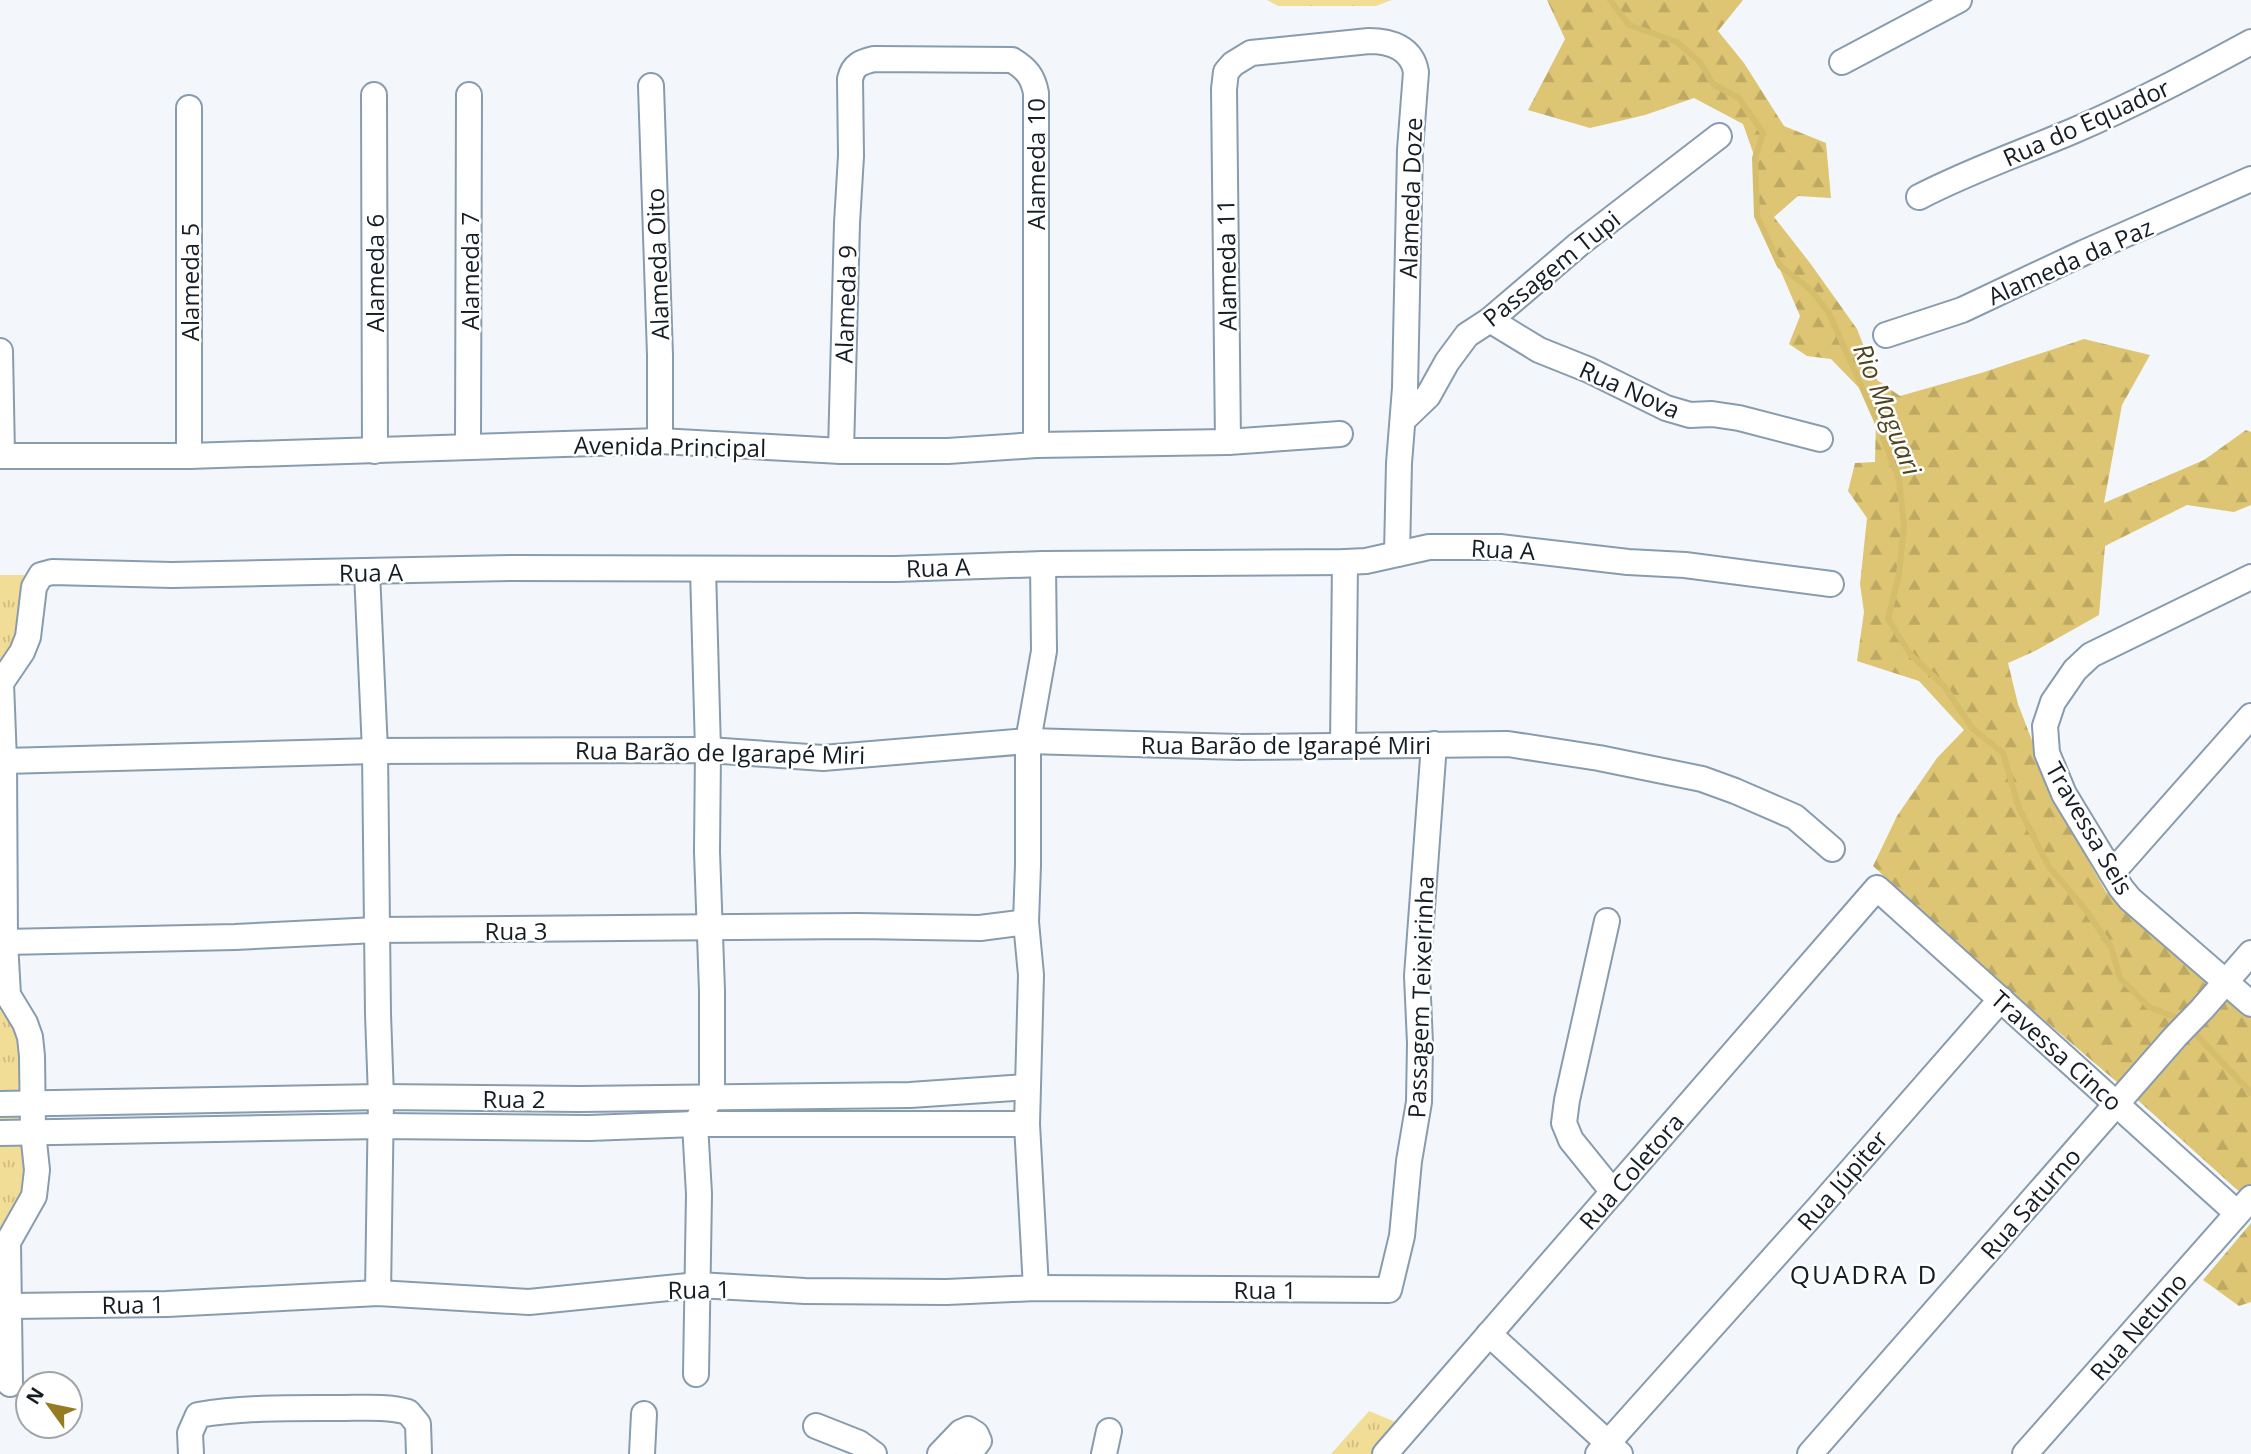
<svg xmlns="http://www.w3.org/2000/svg" width="2251" height="1454" font-family="'Open Sans',sans-serif">
<style>
.grass{fill:url(#grass-tufts)}
.forest{fill:url(#forest-firs)}
.lines{fill:none;stroke-linecap:round;stroke-linejoin:round}
.stream{stroke:#d6bd6b;stroke-width:6}
.minor-casing{stroke:#889caf;stroke-width:28}
.minor{stroke:#fff;stroke-width:24}
.labels{text-anchor:middle;dominant-baseline:central;stroke-width:5;stroke-linejoin:round;paint-order:stroke}
.street-label{font-size:24px;fill:#151d24;stroke:#fff}
.water-label{font-size:26px;font-style:italic;fill:#4e4420;stroke:#fff}
.neighbourhood-label{font-size:26px;letter-spacing:2px;fill:#151d24;stroke:#fff}
</style>
<defs>
<pattern id="grass-tufts" width="24" height="20" patternUnits="userSpaceOnUse" patternTransform="scale(1.75)"><rect width="24" height="20" fill="#f2dd97"/><path d="M3 7l-1-3M5 7V3M7 7l1-3M15 17l-1-3M17 17v-4M19 17l1-3" fill="none" stroke="#cfbd82"/></pattern>
<pattern id="forest-firs" width="22" height="20" patternUnits="userSpaceOnUse" patternTransform="scale(1.75)"><rect width="22" height="20" fill="#dec573"/><path d="M5 1l3.5 6h-7zM16 11l3.5 6h-7z" fill="#bea963"/></pattern>
</defs>
<rect width="100%" height="100%" fill="#f3f7fb"/>
<g class="grass">
<path d="M1267 0H1392L1376 6H1278Z"/>
<path d="M0 575H41L1 683 5 942 25 1023 37 1170 8 1242 0 1385Z"/>
<path d="M1369 1411 1405 1426 1380 1454H1331Z"/>
</g>
<g class="forest">
<path d="M1547 0H1743L1718 31 1744 63 1784 126 1826 143 1831 198 1798 196 1774 217 1810 263 1857 329 1877 380 1900 396 1981 373 2084 339 2150 355 2122 405 2104 503 2204 460 2246 430 2251 432V505L2234 512 2187 505 2105 546 2099 615 2035 651 2008 663 2018 704 2056 803 2106 892 2223 982 2251 1016V1200L2235 1188 2131 1094 2016 996 1873 866 1897 816 1937 758 1964 730 1919 681 1857 661 1864 612 1860 584 1867 518 1848 491 1855 463 1875 462 1876 419 1866 395 1831 359 1807 356 1789 344 1800 316 1757 216 1755 158 1743 124 1694 98 1645 115 1590 128 1528 110 1565 39Z"/>
<path d="M2251 1223V1302L2239 1306 2203 1280Z"/>
</g>
<g class="lines">
<g class="stream">
<path d="M1610 0 1629 25 1677 42 1700 62 1713 84 1739 98 1763 133 1755 158 1757 216 1780 266 1811 290 1829 313 1876 419 1899 480 1904 526 1899 574 1888 619 1910 654 1944 686 1973 729 2003 753 2019 808 2049 867 2086 910 2111 947 2120 978 2149 1007 2183 1020"/>
<path d="M2190 1028 2251 1093"/>
</g>
<g class="minor-casing">
<g id="minor">
<path d="M1842 62 1959 0"/>
<path d="M651 86 660 355V441"/>
<path d="M374 95 375 451"/>
<path d="M189 108V456"/>
<path d="M1919 197C1969 171 2021 153 2073 131 2134 105 2192 74 2251 42"/>
<path d="M1490 320 1539 350 1589 370 1666 408 1690 415 1712 414 1739 418 1820 439"/>
<path d="M1886 335 1962 310 2083 253 2251 179"/>
<path d="M0 351 2 456"/>
<path d="M1404 419 1428 396 1447 362 1467 335 1490 320 1579 244 1719 136"/>
<path d="M1228 442 1224 89 1226 72 1233 64 1251 53 1369 41C1391 41 1412 48 1416 72L1410 150 1405 388 1399 463 1397 554"/>
<path d="M468 447 469 95"/>
<path d="M841 451 847 223 851 156 850 79C853 65 861 62 874 59L1012 60C1027 69 1033 77 1036 93V445"/>
<path d="M0 456H189L660 441 841 451H948L1036 445 1228 442 1340 434"/>
<path d="M367 572 375 751 378 1014 381 1097 378 1293"/>
<path d="M2251 577 2091 655 2075 670 2053 702 2045 726 2047 753 2064 794 2121 888 2130 899 2251 1004"/>
<path d="M1343 746 1345 562"/>
<path d="M4 761 375 751 708 750 823 758 1028 741 1239 747 1508 744 1599 758 1702 779 1735 791 1795 817 1832 849"/>
<path d="M2112 873 2251 716"/>
<path d="M1607 921 1567 1100 1564 1123 1571 1140 1613 1192"/>
<path d="M5 942 235 937 376 930 858 926 980 928 1026 922"/>
<path d="M0 1104 381 1097 579 1099 910 1095 1027 1087"/>
<path d="M0 1133 380 1126 589 1128 695 1124H1027"/>
<path d="M8 1242 34 1196 37 1170 33 1132 32 1056 30 1037 25 1023 8 995 5 942 4 761 1 683 22 652 28 637 34 587 41 575 52 572 172 575 513 568 896 569 1043 564 1345 562 1366 561 1429 547H1500L1628 562 1685 565 1831 584"/>
<path d="M8 1242 10 1384"/>
<path d="M1036 1288 1027 1124 1031 975 1026 922 1028 865V741L1044 651 1043 564"/>
<path d="M10 1306 167 1304 378 1293 529 1302 698 1285 805 1291 947 1292 1036 1288 1389 1290 1402 1236 1409 1161 1419 1102 1420 1043 1417 976 1434 744"/>
<path d="M1489 1334 1620 1454"/>
<path d="M696 1374 699 1194 695 1124 712 1096V991L707 852 708 750 703 569"/>
<path d="M816 1426 859 1443 874 1454"/>
<path d="M191 1454 190 1433 198 1415C246 1407 294 1408 342 1408 363 1408 387 1406 408 1412L418 1424 419 1454"/>
<path d="M642 1454 644 1414"/>
<path d="M940 1454 961 1432 968 1429 976 1434 979 1441 969 1454"/>
<path d="M1104 1454 1109 1431"/>
<path d="M1385 1454 1877 888 2237 1213"/>
<path d="M1598 1454 1819 1207 2001 999"/>
<path d="M1810 1454 2175 1037 2202 1009 2251 953"/>
<path d="M2025 1454 2251 1198"/>
</g>
</g>
<use href="#minor" class="minor"/>
</g>
<g class="labels">
<g class="street-label">
<text transform="translate(2086 122) rotate(-24)">Rua do Equador</text>
<text transform="translate(1035 164) rotate(-90)">Alameda 10</text>
<text transform="translate(1410 198) rotate(-88)">Alameda Doze</text>
<text transform="translate(2070 261) rotate(-24)">Alameda da Paz</text>
<text transform="translate(657 264) rotate(-92)">Alameda Oito</text>
<text transform="translate(1226 265) rotate(-91)">Alameda 11</text>
<text transform="translate(1551 268) rotate(-39)">Passagem Tupi</text>
<text transform="translate(469 271) rotate(-90)">Alameda 7</text>
<text transform="translate(374 273) rotate(-90)">Alameda 6</text>
<text transform="translate(189 282) rotate(-90)">Alameda 5</text>
<text transform="translate(845 304) rotate(-88)">Alameda 9</text>
<text transform="translate(1630 389) rotate(24)">Rua Nova</text>
<text transform="translate(670 446) rotate(1)">Avenida Principal</text>
<text transform="translate(1503 549) rotate(3)">Rua A</text>
<text transform="translate(938 567) rotate(-2)">Rua A</text>
<text transform="translate(371 572) rotate(-1)">Rua A</text>
<text x="1286" y="744">Rua Barão de Igarapé Miri</text>
<text transform="translate(720 752) rotate(1)">Rua Barão de Igarapé Miri</text>
<text transform="translate(2090 828) rotate(60)">Travessa Seis</text>
<text x="516" y="930">Rua 3</text>
<text transform="translate(1420 997) rotate(-88)">Passagem Teixeirinha</text>
<text transform="translate(2057 1050) rotate(42)">Travessa Cinco</text>
<text x="514" y="1098">Rua 2</text>
<text transform="translate(1631 1171) rotate(-49)">Rua Coletora</text>
<text transform="translate(1842 1180) rotate(-49)">Rua Júpiter</text>
<text transform="translate(2030 1203) rotate(-49)">Rua Saturno</text>
<text transform="translate(699 1289) rotate(-1)">Rua 1</text>
<text x="1265" y="1289">Rua 1</text>
<text transform="translate(133 1304) rotate(-1)">Rua 1</text>
<text transform="translate(2138 1326) rotate(-49)">Rua Netuno</text>
</g>
<g class="water-label">
<text transform="translate(1888 409) rotate(68)">Rio Maguari</text>
</g>
<g class="neighbourhood-label">
<text x="1864" y="1274">QUADRA D</text>
</g>
</g>
<g transform="translate(49 1405) rotate(303)"><circle r="33" fill="#ffffff" stroke="#a1a5a7" stroke-width="2"/>
<path d="M0-5L12 26L0 18L-12 26Z" fill="#947c24"/>
<text y="-10" font-size="19" font-weight="bold" text-anchor="middle" fill="#151d24">N</text>
</g>
</svg>
